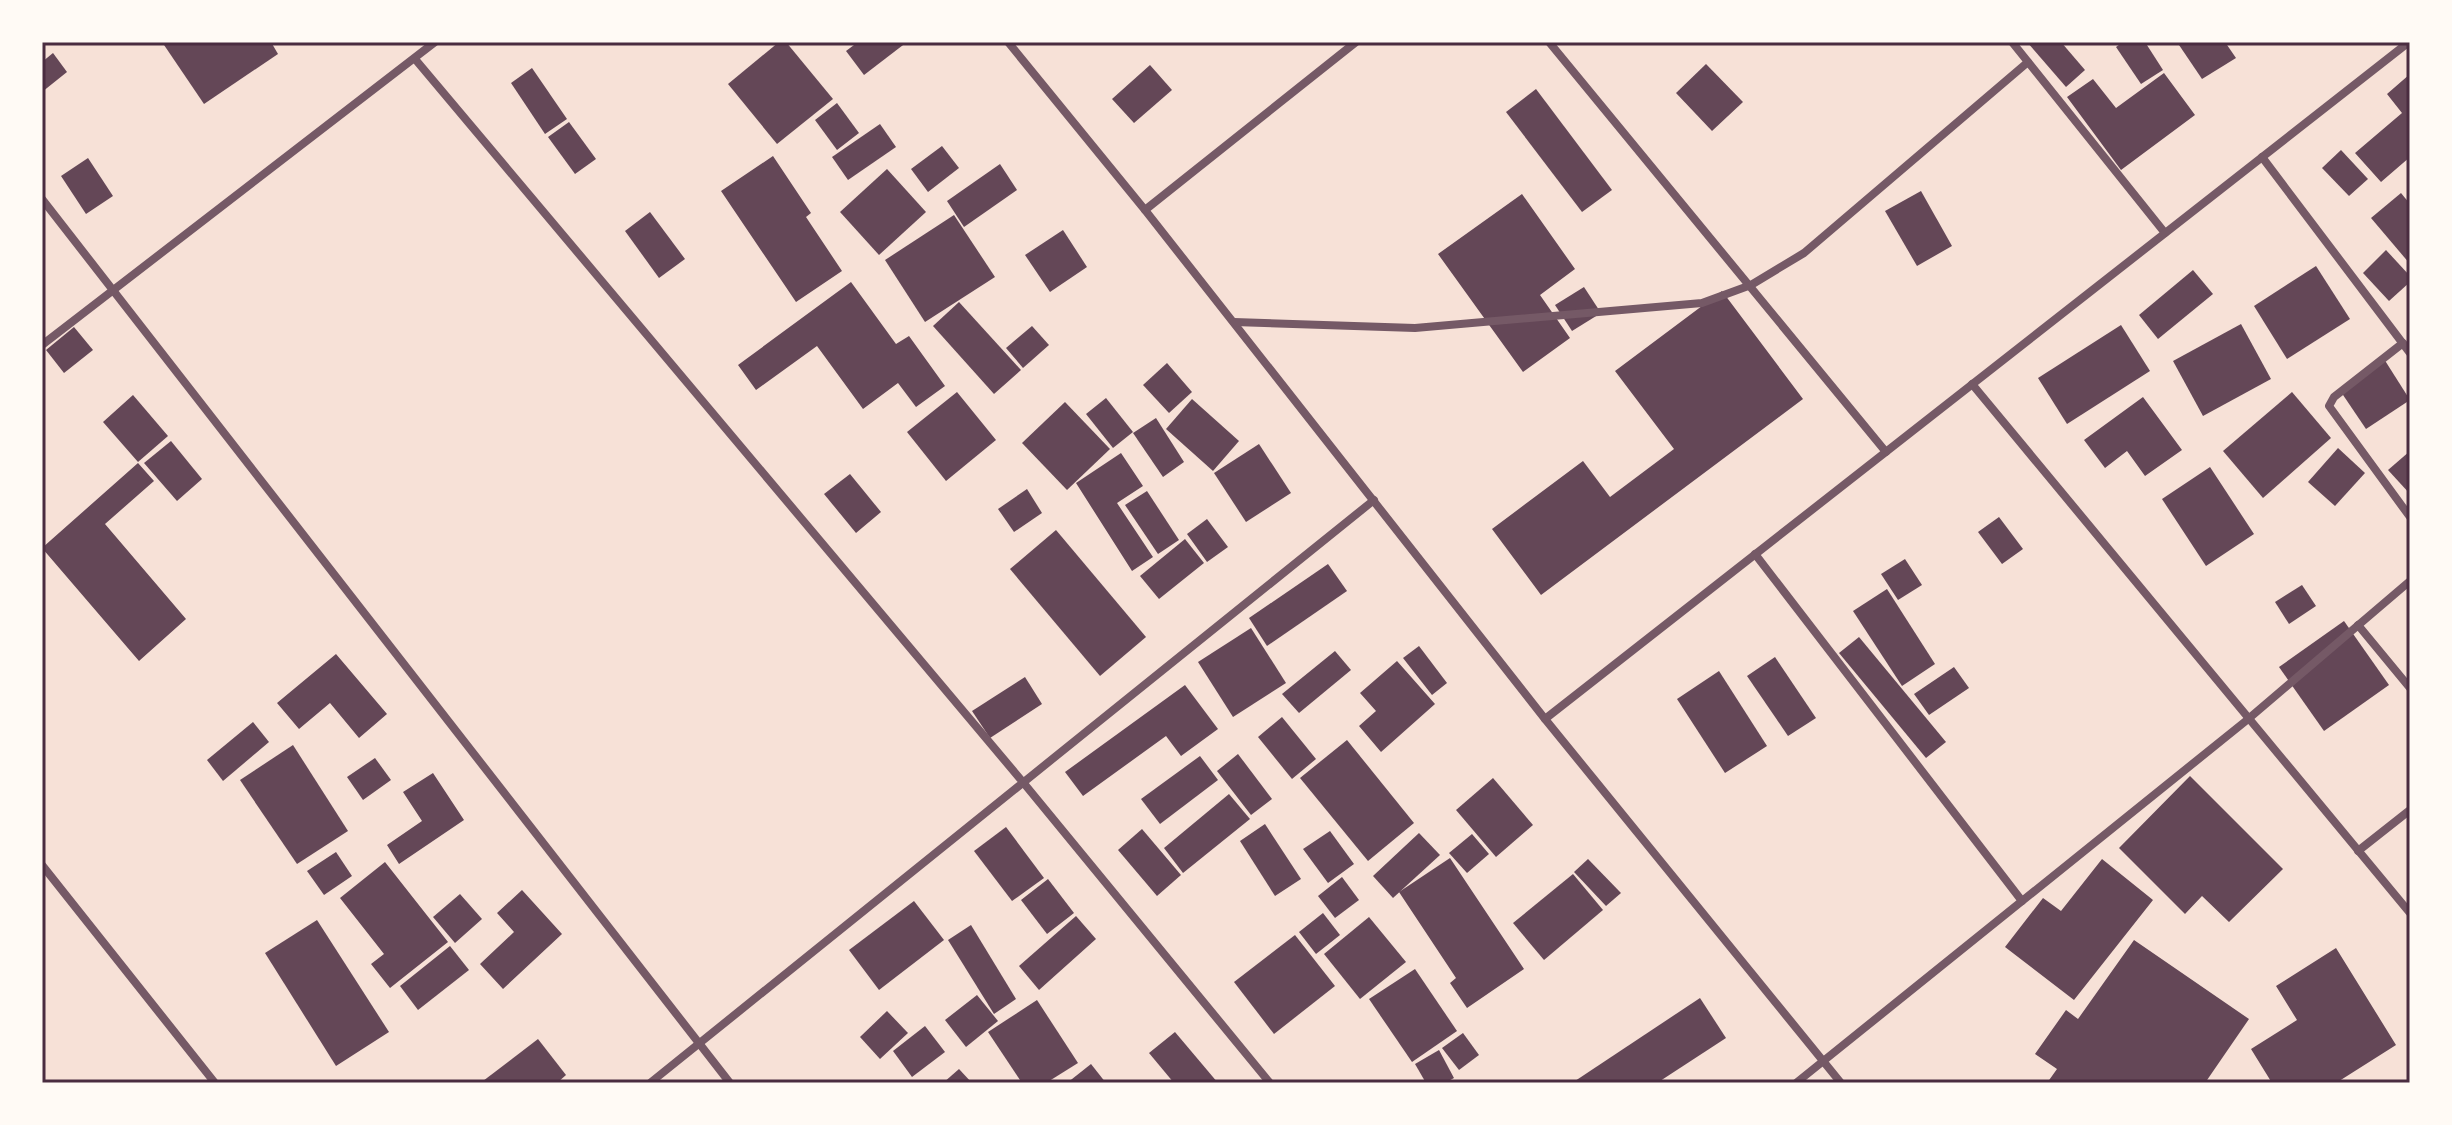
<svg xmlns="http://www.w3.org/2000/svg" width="2452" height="1125" font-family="Jost,sans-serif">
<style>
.building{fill:#644757}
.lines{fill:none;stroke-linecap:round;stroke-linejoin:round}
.minor{stroke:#755966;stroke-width:8}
.neatline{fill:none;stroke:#4a2c40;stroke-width:3}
</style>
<rect width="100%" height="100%" fill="#f7e1d7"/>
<g class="building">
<path d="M162 42H271L278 54 204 104Z"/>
<path d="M779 42H786L833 99 777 144 728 84Z"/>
<path d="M858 42H907L864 75 846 51Z"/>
<path d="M2027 42H2061L2085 70 2066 87Z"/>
<path d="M2123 42H2145L2163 70 2141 84 2116 47Z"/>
<path d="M2177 42H2225L2236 58 2202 79Z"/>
<path d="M53 53 67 72 42 92V62Z"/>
<path d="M1706 64 1743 102 1712 131 1676 93Z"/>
<path d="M1150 65 1172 90 1134 123 1112 99Z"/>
<path d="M532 68 567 119 545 134 511 83Z"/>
<path d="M2164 73 2195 115 2121 170 2067 97 2093 79 2116 108Z"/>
<path d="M2410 74V157L2381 182 2355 153 2402 113 2387 94Z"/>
<path d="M1536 89 1612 190 1582 212 1506 112Z"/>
<path d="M837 103 859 133 837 150 815 120Z"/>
<path d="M569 122 596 159 575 174 548 137Z"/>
<path d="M880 124 896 147 848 180 832 157Z"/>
<path d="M942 146 959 168 928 192 911 169Z"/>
<path d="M2341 150 2368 179 2349 196 2322 168Z"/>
<path d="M773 156 811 213 806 217 842 271 796 302 721 191Z"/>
<path d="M88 158 113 196 86 214 61 176Z"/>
<path d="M1000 164 1017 190 964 227 947 201Z"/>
<path d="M887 169 926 212 879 255 840 212Z"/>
<path d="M1921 191 1952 246 1917 266 1885 211Z"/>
<path d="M2401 193 2410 204V264L2371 218Z"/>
<path d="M1522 194 1575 269 1540 295 1570 338 1523 372 1438 254Z"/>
<path d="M650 212 685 259 659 278 625 231Z"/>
<path d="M954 215 995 277 925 322 885 260Z"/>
<path d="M1063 230 1087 267 1050 292 1025 255Z"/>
<path d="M2386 250 2410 276V282L2389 301 2363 273Z"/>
<path d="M2316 266 2350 319 2287 359 2254 306Z"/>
<path d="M2193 270 2213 294 2158 339 2139 315Z"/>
<path d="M851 282 896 344 909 336 945 386 916 407 898 383 863 409 817 346 756 390 738 365Z"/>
<path d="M1584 287 1601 313 1572 331 1555 305Z"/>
<path d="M1722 291 1803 399 1541 595 1492 529 1583 461 1610 497 1674 449 1615 371Z"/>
<path d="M959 302 1021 370 994 394 933 326Z"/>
<path d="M2241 324 2271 379 2203 416 2173 361Z"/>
<path d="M2121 325 2150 371 2067 424 2038 378Z"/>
<path d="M1032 326 1049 345 1023 368 1006 348Z"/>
<path d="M74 327 93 350 64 373 46 350Z"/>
<path d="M2384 359 2410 400 2366 429 2339 389Z"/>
<path d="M1167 363 1192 392 1169 413 1143 385Z"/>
<path d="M957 392 996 440 946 481 907 432Z"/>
<path d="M2292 392 2331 438 2263 498 2223 451Z"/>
<path d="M133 395 168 436 138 462 103 422Z"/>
<path d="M2143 397 2182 450 2145 476 2127 451 2105 468 2084 440Z"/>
<path d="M1106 398 1133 432 1113 448 1086 414Z"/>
<path d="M1192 399 1239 441 1213 471 1166 429Z"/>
<path d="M1065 402 1110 449 1067 490 1022 443Z"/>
<path d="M1156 418 1184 462 1163 477 1133 433Z"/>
<path d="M171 441 202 479 177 501 144 463Z"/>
<path d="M1259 444 1291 493 1246 522 1214 473Z"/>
<path d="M2338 448 2365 473 2335 506 2308 482Z"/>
<path d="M2410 451V494L2388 470Z"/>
<path d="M1121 453 1143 486 1117 503 1153 557 1132 571 1076 483Z"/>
<path d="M138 463 154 481 105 524 186 619 139 661 42 548Z"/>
<path d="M2210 467 2254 534 2206 566 2162 499Z"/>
<path d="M850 474 881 512 856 533 824 494Z"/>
<path d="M1027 489 1042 513 1014 532 998 509Z"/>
<path d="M1147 491 1179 540 1158 554 1125 505Z"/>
<path d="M1999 517 2023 549 2002 564 1978 532Z"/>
<path d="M1207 519 1228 547 1207 562 1187 534Z"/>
<path d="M1056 530 1146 637 1100 676 1010 569Z"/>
<path d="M1185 539 1204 563 1159 599 1140 576Z"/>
<path d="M1905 559 1922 585 1898 600 1881 574Z"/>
<path d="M1328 564 1347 591 1267 646 1249 618Z"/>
<path d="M2302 585 2316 606 2289 624 2275 602Z"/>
<path d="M1887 589 1935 664 1902 686 1853 611Z"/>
<path d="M2344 621 2389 685 2324 731 2279 667Z"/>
<path d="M1251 628 1286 683 1233 717 1198 662Z"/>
<path d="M1859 637 1946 742 1926 758 1839 653Z"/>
<path d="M1419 646 1447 683 1432 695 1403 658Z"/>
<path d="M1335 651 1351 670 1299 713 1282 694Z"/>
<path d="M336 654 387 714 359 738 330 703 299 729 277 703Z"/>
<path d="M1775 657 1816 718 1788 736 1747 676Z"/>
<path d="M1397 661 1435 704 1381 752 1359 726 1376 711 1360 693Z"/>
<path d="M1954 667 1969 688 1929 715 1914 694Z"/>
<path d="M1719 671 1767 746 1725 773 1677 699Z"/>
<path d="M1025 677 1042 704 990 738 972 711Z"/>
<path d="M1185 685 1218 729 1181 756 1166 736 1083 796 1065 772Z"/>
<path d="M1282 717 1316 759 1292 779 1258 737Z"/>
<path d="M253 722 269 742 223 781 207 760Z"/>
<path d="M1347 740 1414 823 1368 861 1300 778Z"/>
<path d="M293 745 348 831 297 864 240 780Z"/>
<path d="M1238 754 1272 799 1251 815 1217 771Z"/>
<path d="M1200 756 1218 780 1160 824 1141 799Z"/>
<path d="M375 758 391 780 363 800 347 777Z"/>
<path d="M433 773 464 820 399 864 387 845 422 821 403 792Z"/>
<path d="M2190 776 2283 869 2229 922 2202 896 2185 914 2119 848Z"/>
<path d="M1493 778 1533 825 1496 857 1456 810Z"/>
<path d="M1229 794 1250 819 1183 873 1164 848Z"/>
<path d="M1265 824 1301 879 1275 896 1240 841Z"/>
<path d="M1006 827 1044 878 1012 901 974 851Z"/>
<path d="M1142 829 1181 875 1157 896 1118 850Z"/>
<path d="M1330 831 1354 864 1328 883 1303 849Z"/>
<path d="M1419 833 1440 855 1393 898 1373 876Z"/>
<path d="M1472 834 1489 854 1467 873 1449 853Z"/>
<path d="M336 852 352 876 324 895 307 871Z"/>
<path d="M1450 858 1524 969 1467 1008 1450 983 1456 978 1399 892Z"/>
<path d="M1588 859 1621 893 1606 906 1574 872Z"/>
<path d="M2102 859 2153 900 2074 1000 2005 947 2043 898 2061 911Z"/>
<path d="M385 862 448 942 390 988 371 964 384 954 340 898Z"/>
<path d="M1573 874 1603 910 1544 960 1513 923Z"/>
<path d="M1342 877 1359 900 1335 918 1318 896Z"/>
<path d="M1048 879 1074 913 1047 934 1021 900Z"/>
<path d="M522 890 562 934 503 989 480 964 514 932 497 913Z"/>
<path d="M460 894 482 919 455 943 433 917Z"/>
<path d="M914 901 944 940 879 990 849 950Z"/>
<path d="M1323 913 1340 935 1316 954 1299 932Z"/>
<path d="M1076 916 1096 939 1039 990 1019 966Z"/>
<path d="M1369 917 1406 962 1360 999 1324 954Z"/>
<path d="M317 920 389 1032 336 1066 265 953Z"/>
<path d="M971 925 1016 999 994 1014 948 940Z"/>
<path d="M1295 935 1335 986 1274 1034 1234 982Z"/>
<path d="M2134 940 2249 1019 2205 1083H2047L2057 1069 2035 1054 2066 1010 2078 1019Z"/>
<path d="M450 946 469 970 418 1010 400 986Z"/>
<path d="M2336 948 2396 1045 2336 1083H2272L2251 1049 2297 1020 2276 986Z"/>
<path d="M1415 969 1457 1031 1412 1062 1369 999Z"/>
<path d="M977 995 998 1021 966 1047 945 1020Z"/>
<path d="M1700 998 1726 1038 1657 1083H1572Z"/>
<path d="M1037 1000 1078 1063 1046 1083H1022L988 1032Z"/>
<path d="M887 1011 908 1033 880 1059 860 1037Z"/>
<path d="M925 1026 945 1052 912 1077 893 1051Z"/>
<path d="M1175 1032 1218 1083H1174L1149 1053Z"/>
<path d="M1463 1033 1479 1055 1459 1070 1442 1048Z"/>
<path d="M538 1039 566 1075 557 1083H485L483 1081Z"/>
<path d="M1439 1050 1454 1078 1445 1083H1426L1415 1064Z"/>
<path d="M1091 1064 1106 1083H1067Z"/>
<path d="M959 1069 972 1083H943Z"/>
</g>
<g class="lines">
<g class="minor">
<path d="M1008 42 1145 210 1545 719 1841 1083"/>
<path d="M1549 42 1886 452"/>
<path d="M2012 42 2165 233"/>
<path d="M415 59 1022 781 1270 1083"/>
<path d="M2262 157 2410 353"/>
<path d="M42 199 730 1083"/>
<path d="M1145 210 1356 42"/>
<path d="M1234 322 1415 328 1702 303 1751 285 1804 253 2028 62"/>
<path d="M2403 343 2334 397 2329 406 2410 517"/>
<path d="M42 345 435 42"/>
<path d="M1972 384 2410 913"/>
<path d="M1755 554 2022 901"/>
<path d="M2358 625 2410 688"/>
<path d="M1545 719 2409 42"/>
<path d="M2358 851 2410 810"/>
<path d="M42 865 215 1083"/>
<path d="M650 1083 1374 500"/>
<path d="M1796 1083 2247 720 2410 581"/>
</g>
</g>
<rect width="2452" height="1125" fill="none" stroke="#fffaf5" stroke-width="88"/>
<rect x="44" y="44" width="2364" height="1037" class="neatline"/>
</svg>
